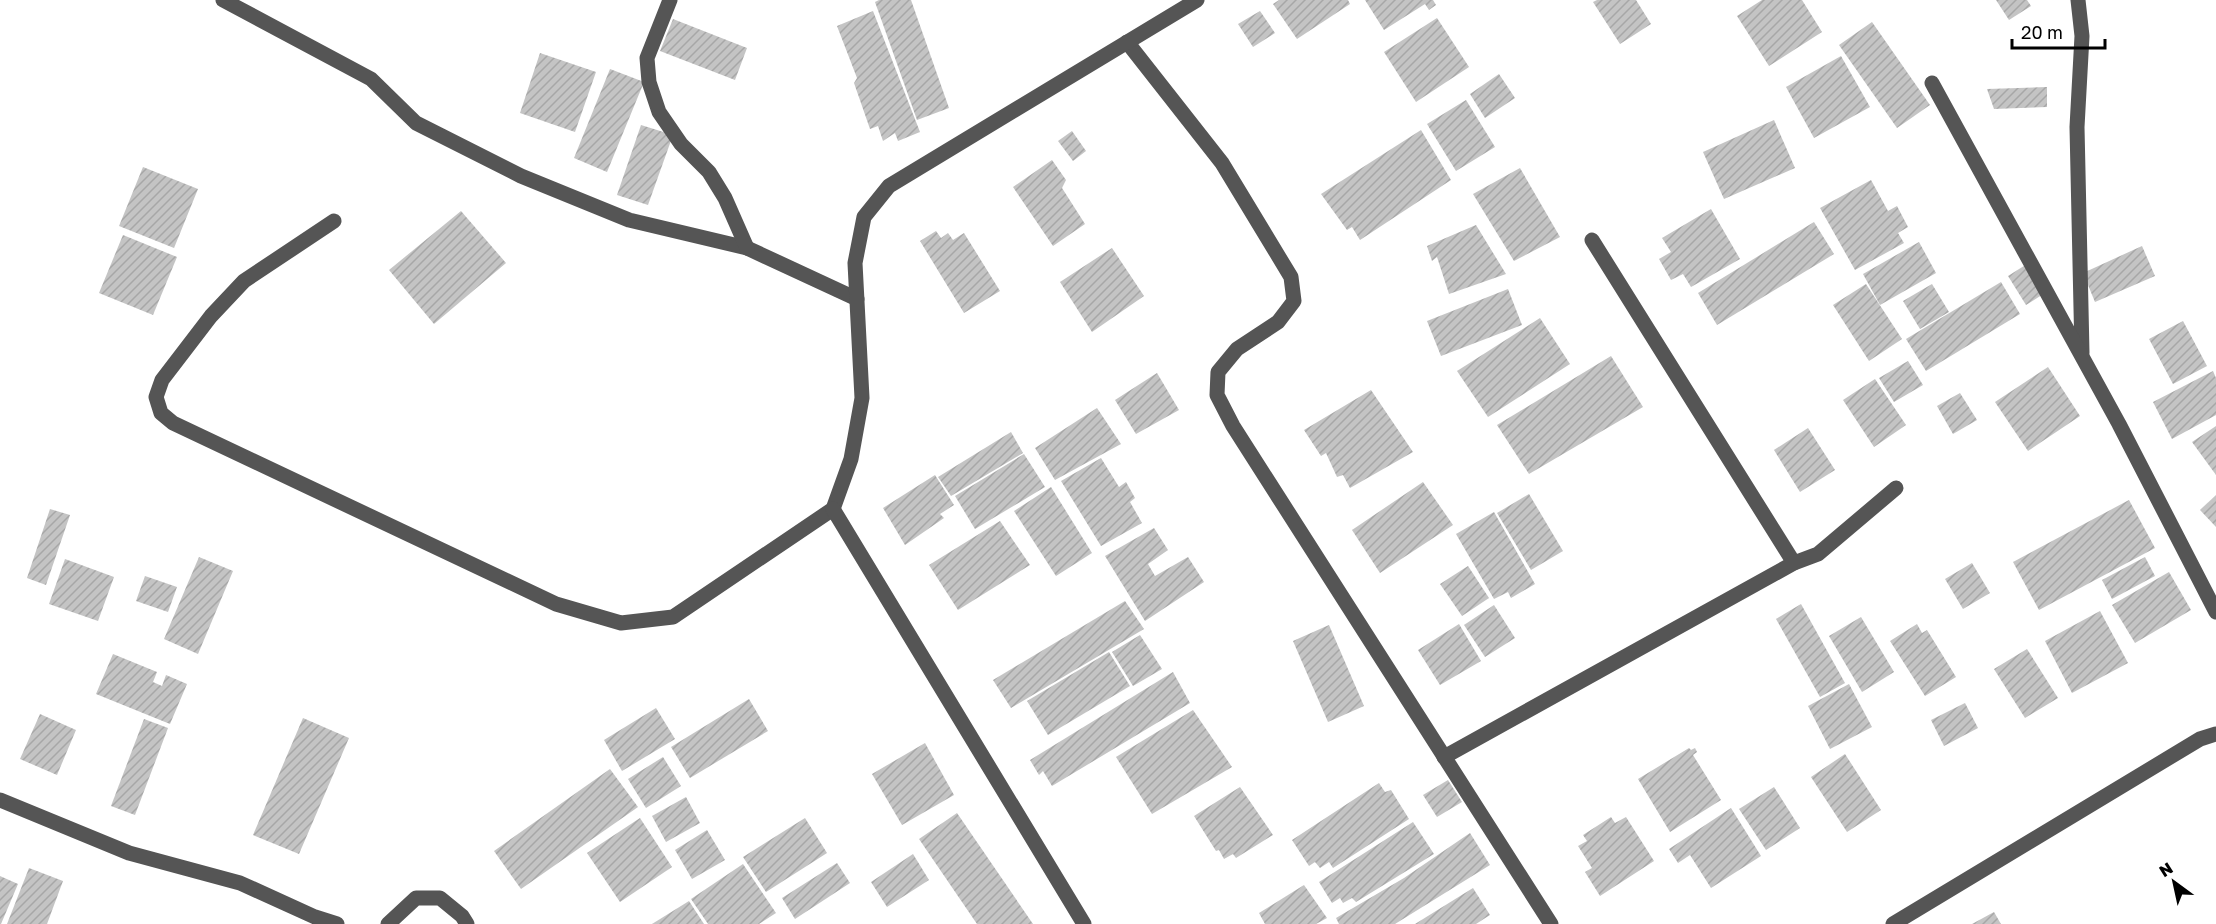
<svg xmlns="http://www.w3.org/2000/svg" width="2216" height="924" font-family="'Golos Text',sans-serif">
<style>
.building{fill:url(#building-hatch)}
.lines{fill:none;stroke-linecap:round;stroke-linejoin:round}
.minor{stroke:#555;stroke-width:15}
</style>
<defs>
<pattern id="building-hatch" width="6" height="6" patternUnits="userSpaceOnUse" patternTransform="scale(1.5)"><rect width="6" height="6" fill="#c4c4c4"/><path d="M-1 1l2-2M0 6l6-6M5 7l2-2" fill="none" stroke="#a7a7a7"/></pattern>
</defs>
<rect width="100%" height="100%" fill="#fff"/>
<g class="building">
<path d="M879 0H911L949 108 917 120 875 2Z"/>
<path d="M1279 0H1348L1350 4 1297 39 1273 4Z"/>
<path d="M1365 0H1433L1436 5 1429 10 1425 4 1384 30Z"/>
<path d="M1597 0H1636L1651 24 1620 44 1593 2Z"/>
<path d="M1762 0H1802L1822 32 1769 66 1737 16Z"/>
<path d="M1996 0H2027L2031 6 2009 20Z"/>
<path d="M873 11 920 132 898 141 895 133 883 141 878 126 870 129 854 83 857 78 837 26Z"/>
<path d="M1260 11 1275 33 1253 47 1238 24Z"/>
<path d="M1437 18 1469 67 1416 102 1384 52Z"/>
<path d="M673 19 747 48 735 80 660 51Z"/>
<path d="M1872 22 1930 105 1897 128 1839 45Z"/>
<path d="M540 53 596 72 575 132 520 113Z"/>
<path d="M1841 56 1870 107 1814 138 1786 87Z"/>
<path d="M610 69 644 82 607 172 574 158Z"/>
<path d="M1499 74 1515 98 1485 118 1470 94Z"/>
<path d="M2047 87V107L1994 109 1987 89Z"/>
<path d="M1466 100 1495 147 1456 171 1427 124Z"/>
<path d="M1774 120 1795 168 1724 199 1703 152Z"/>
<path d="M641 125 673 135 648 205 617 195Z"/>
<path d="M1421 130 1451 180 1360 240 1352 227 1347 230 1321 194Z"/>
<path d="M1072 131 1086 151 1073 161 1058 141Z"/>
<path d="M1052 160 1066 180 1062 188 1085 224 1053 246 1013 187Z"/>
<path d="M143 167 198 189 174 248 119 226Z"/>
<path d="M1520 168 1560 237 1514 261 1473 194Z"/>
<path d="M1871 180 1888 211 1897 206 1908 227 1898 233 1904 243 1855 270 1820 208Z"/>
<path d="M1711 209 1740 259 1691 287 1683 274 1671 280 1659 259 1671 252 1662 238Z"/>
<path d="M461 211 506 263 434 324 389 270Z"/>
<path d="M1814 222 1834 254 1717 325 1698 293Z"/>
<path d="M1476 225 1506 274 1449 294 1437 257 1432 261 1427 246Z"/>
<path d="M936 231 941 238 948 233 953 240 964 233 1000 291 964 313 920 241Z"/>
<path d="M123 235 177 257 153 315 99 293Z"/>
<path d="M1919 242 1936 273 1880 305 1863 274Z"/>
<path d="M2142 246 2155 276 2095 302 2083 273Z"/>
<path d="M1112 248 1144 296 1092 332 1060 282Z"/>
<path d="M2027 264 2045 293 2026 305 2008 276Z"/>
<path d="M2001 282 2020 314 1926 371 1906 339Z"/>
<path d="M1866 284 1902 339 1869 361 1833 305Z"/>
<path d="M1932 284 1949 312 1920 329 1903 301Z"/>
<path d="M1508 289 1522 325 1441 356 1427 321Z"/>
<path d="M1540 318 1570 364 1488 417 1457 371Z"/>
<path d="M2183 321 2207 366 2173 384 2149 339Z"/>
<path d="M1611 356 1643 407 1529 474 1497 425Z"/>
<path d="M1908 361 1923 385 1894 402 1879 378Z"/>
<path d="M2048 367 2080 416 2028 451 1995 402Z"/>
<path d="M2213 371 2216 378V415L2172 439 2153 402Z"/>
<path d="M1157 373 1179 410 1136 434 1115 400Z"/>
<path d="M1875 379 1906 425 1874 447 1843 400Z"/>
<path d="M1371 390 1413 452 1350 488 1343 475 1337 477 1326 453 1321 456 1304 430Z"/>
<path d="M1960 393 1977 420 1953 434 1937 406Z"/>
<path d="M1097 408 1121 444 1055 480 1035 448Z"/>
<path d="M2216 426V475L2192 442Z"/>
<path d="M1808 428 1835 470 1800 492 1774 450Z"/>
<path d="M1011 432 1023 453 951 496 938 477Z"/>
<path d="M1024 454 1045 487 975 529 955 496Z"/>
<path d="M1101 458 1119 487 1126 482 1135 498 1130 502 1142 523 1101 546 1061 481Z"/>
<path d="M935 475 954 505 940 514 944 518 905 545 883 508Z"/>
<path d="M1423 482 1453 525 1380 573 1352 530Z"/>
<path d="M1051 487 1092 553 1056 576 1014 511Z"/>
<path d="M1529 494 1563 551 1531 570 1497 513Z"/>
<path d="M2216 495V527L2200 510Z"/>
<path d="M2129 500 2155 548 2039 610 2013 562Z"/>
<path d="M50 509 70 515 46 585 27 578Z"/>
<path d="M1494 512 1535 584 1511 598 1508 592 1494 599 1456 534Z"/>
<path d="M1000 521 1030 565 958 610 929 565Z"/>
<path d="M1154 528 1168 550 1148 564 1155 576 1188 557 1204 582 1145 621 1105 556Z"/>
<path d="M199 557 233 571 198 654 164 639Z"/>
<path d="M2145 557 2155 576 2112 599 2102 580Z"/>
<path d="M65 559 114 577 98 621 49 604Z"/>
<path d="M1972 563 1990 593 1963 609 1945 579Z"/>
<path d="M1468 566 1489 598 1462 616 1440 584Z"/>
<path d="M2169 572 2191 610 2135 643 2112 605Z"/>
<path d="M145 576 177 587 168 612 136 601Z"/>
<path d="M1125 601 1144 629 1011 708 993 680Z"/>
<path d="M1801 604 1845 683 1820 697 1776 619Z"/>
<path d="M1494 605 1515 638 1485 657 1464 625Z"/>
<path d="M2100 611 2128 663 2072 693 2045 641Z"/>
<path d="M1861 617 1894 672 1862 692 1829 636Z"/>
<path d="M1459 624 1481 661 1440 685 1418 650Z"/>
<path d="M1917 624 1922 633 1927 630 1956 677 1925 696 1890 641Z"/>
<path d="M1329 625 1364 706 1328 722 1293 641Z"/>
<path d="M1140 635 1162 669 1133 686 1112 652Z"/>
<path d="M2027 649 2058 698 2025 718 1994 669Z"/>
<path d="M1109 652 1130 686 1048 735 1027 701Z"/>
<path d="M113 654 157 672 153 682 162 686 166 675 187 684 170 724 96 694Z"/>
<path d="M1173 672 1190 703 1052 786 1043 771 1039 775 1030 760Z"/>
<path d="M1849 684 1872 727 1830 749 1808 706Z"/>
<path d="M749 699 768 731 690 778 671 747Z"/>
<path d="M1965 703 1978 728 1944 746 1931 720Z"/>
<path d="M656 708 675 739 622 771 604 740Z"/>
<path d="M1193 710 1232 767 1152 814 1116 757Z"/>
<path d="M40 714 76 730 57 775 20 759Z"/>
<path d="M303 718 349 738 299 854 253 835Z"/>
<path d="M144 719 168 728 135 815 111 806Z"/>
<path d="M925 743 954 795 902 825 872 774Z"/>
<path d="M1689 748 1691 750 1695 748 1697 752 1693 755 1721 800 1670 832 1638 779Z"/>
<path d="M1845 754 1881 810 1847 832 1811 777Z"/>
<path d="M663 757 681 786 646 808 628 779Z"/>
<path d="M610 769 638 807 521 889 494 851Z"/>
<path d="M1448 780 1462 802 1437 817 1423 795Z"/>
<path d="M1379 783 1385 792 1391 790 1409 819 1333 868 1329 862 1320 868 1315 862 1309 866 1292 840Z"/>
<path d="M1240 787 1273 835 1236 858 1233 854 1224 859 1219 850 1216 851 1194 816Z"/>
<path d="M1774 787 1800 828 1766 850 1739 809Z"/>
<path d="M686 797 700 823 666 842 652 816Z"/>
<path d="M1731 808 1761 856 1711 888 1690 855 1678 863 1669 849Z"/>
<path d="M957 813 1033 924H977L919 839Z"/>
<path d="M1611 817 1615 823 1626 817 1654 861 1600 896 1585 872 1592 868 1578 846 1587 841 1583 835Z"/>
<path d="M640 818 672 867 620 902 587 853Z"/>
<path d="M805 818 827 853 766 892 743 857Z"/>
<path d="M1413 822 1434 854 1356 902 1352 898 1343 903 1340 898 1332 903 1319 882Z"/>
<path d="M707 830 725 860 692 879 675 850Z"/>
<path d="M1470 833 1490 865 1395 924H1339L1336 918 1404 878Z"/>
<path d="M913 854 929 880 887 907 871 882Z"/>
<path d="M837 863 850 883 795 919 782 898Z"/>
<path d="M743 864 776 913 759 924H708L691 899Z"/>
<path d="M29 868 63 881 47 924H7Z"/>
<path d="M0 876 18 884 1 924H0Z"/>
<path d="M1304 885 1327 918 1316 924H1265L1259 913Z"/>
<path d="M1473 888 1490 915 1476 924H1415Z"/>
<path d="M689 901 704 924H652Z"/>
<path d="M1994 912 2001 924H1972Z"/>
</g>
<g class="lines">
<g class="minor">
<path d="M223 0 371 79 416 123 521 176 629 220 747 248 857 299"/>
<path d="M670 0 647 58 649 82 659 112 681 144 709 172 725 198 747 248"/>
<path d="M2078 0 2082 36 2077 127 2082 353"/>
<path d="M1127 42 1222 163 1291 277 1294 301 1278 322 1237 349 1218 372 1217 395 1233 426 1551 924"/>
<path d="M1932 83 2119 424 2216 612"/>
<path d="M334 221 244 281 211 316 162 380 156 397 161 413 173 423 556 604 621 623 673 617 833 509 851 459 862 398 855 263 864 217 889 186 1197 0"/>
<path d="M1592 240 1794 563"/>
<path d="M833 509 1084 924"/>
<path d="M1444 757 1794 563 1818 554 1896 488"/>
<path d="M0 800 129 853 240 883 315 917 337 924"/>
<path d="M388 924 416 898H440L462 916 467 924"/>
<path d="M1893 924 2200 739 2216 734"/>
</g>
</g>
<g transform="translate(2174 882) rotate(327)" stroke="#ffffff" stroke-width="4.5" paint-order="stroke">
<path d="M0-4.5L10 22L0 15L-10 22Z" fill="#000000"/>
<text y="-9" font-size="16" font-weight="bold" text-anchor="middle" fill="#000000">N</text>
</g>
<path d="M2012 39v9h93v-9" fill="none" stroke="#000000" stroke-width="3"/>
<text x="2021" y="39" font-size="18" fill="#000000" stroke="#ffffff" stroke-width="4.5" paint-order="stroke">20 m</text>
</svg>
